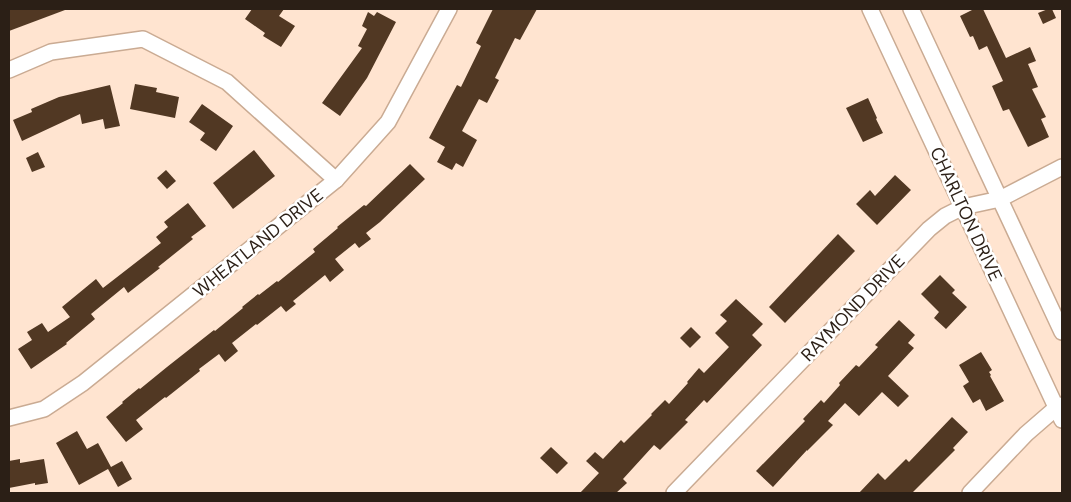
<svg xmlns="http://www.w3.org/2000/svg" width="1071" height="502" font-family="'DM Sans',sans-serif">
<style>
.building{fill:#513823}
.lines{fill:none;stroke-linecap:round;stroke-linejoin:round}
.minor-casing{stroke:#caab93;stroke-width:18}
.minor{stroke:#fff;stroke-width:15}
.labels{text-anchor:middle;dominant-baseline:central;stroke-width:5;stroke-linejoin:round;paint-order:stroke}
.street-label{font-size:18px;fill:#2b1f16;stroke:#fff}
</style>
<rect width="100%" height="100%" fill="#ffe4d0"/>
<g class="building">
<path d="M9 9H65V10L9 31Z"/>
<path d="M252 9H284L279 16 295 26 281 47 263 36 265 33 245 19Z"/>
<path d="M493 9H537L520 40 515 38 495 78 499 80 487 103 479 99 462 131 477 140 463 167 456 163 452 170 437 162 445 147 429 138 457 85 461 87 481 46 476 43Z"/>
<path d="M974 9H983L1006 58 1030 47 1036 61 1028 64 1038 87 1032 89 1046 117 1041 119 1049 137 1028 147 1009 109 1003 111 992 86 1003 81 987 46 979 50 973 36 970 37 960 16Z"/>
<path d="M1048 9H1052L1056 18 1043 24 1038 13Z"/>
<path d="M368 12 374 16 377 12 396 22 367 78 340 116 322 103 362 48 358 46 367 29 362 26Z"/>
<path d="M135 84 157 88 156 92 179 97 175 118 130 109Z"/>
<path d="M110 85 120 126 105 129 103 119 82 124 80 114 22 141 13 120 32 112 31 109 59 97Z"/>
<path d="M868 98 877 118 876 119 883 133 863 142 846 108Z"/>
<path d="M202 104 233 126 216 151 200 140 205 133 189 122Z"/>
<path d="M254 150 275 176 233 209 213 183Z"/>
<path d="M38 152 45 167 32 172 26 158Z"/>
<path d="M410 164 425 179 380 222 366 233 371 239 359 248 355 243 335 259 344 270 330 282 325 275 293 301 296 304 286 312 281 306 257 325 256 324 232 343 238 351 225 362 219 354 199 369 200 371 166 398 165 397 136 420 143 429 126 442 106 417 123 403 122 402 139 388 140 389 167 367 214 330 215 331 243 308 242 307 258 294 259 295 277 281 278 282 315 252 313 249 338 228 337 227 364 205 366 206Z"/>
<path d="M166 170 176 181 167 189 157 178Z"/>
<path d="M895 175 911 190 877 225 856 204 870 190 875 196Z"/>
<path d="M188 203 206 226 191 237 193 239 158 267 160 268 128 293 124 287 91 314 95 319 66 343 67 344 31 369 18 349 32 340 27 332 42 323 48 332 70 317 62 307 96 279 103 288 161 243 156 237 168 227 164 222Z"/>
<path d="M838 234 855 251 785 323 769 307Z"/>
<path d="M940 275 955 290 952 293 967 307 946 329 934 318 939 312 921 294Z"/>
<path d="M736 299 763 324 752 335 762 345 707 403 704 400 685 420 688 422 660 450 654 445 623 479 627 483 616 493H580L599 473 586 461 595 452 603 459 621 440 624 443 652 415 651 414 665 400 669 404 688 383 687 382 699 368 704 373 729 347 715 333 727 321 720 315Z"/>
<path d="M899 320 915 335 908 343 914 348 888 376 909 396 898 407 882 392 859 416 845 403 828 421 833 425 807 451V450L773 487 756 471 805 421 803 419 821 400 824 403 840 385 839 383 856 365 859 367 878 347 875 345Z"/>
<path d="M691 327 701 337 690 348 680 338Z"/>
<path d="M981 352 992 370 989 372 991 375 990 376 1004 401 986 411 980 399 973 403 963 386 969 382 959 365Z"/>
<path d="M952 417 968 432 953 448 955 450 912 493H859L878 473 885 480 906 459 909 462Z"/>
<path d="M77 431 87 449 98 443 111 467 122 461 132 479 118 487 108 469 79 485 56 443Z"/>
<path d="M551 447 568 463 557 474 540 458Z"/>
<path d="M20 459V463L44 459 48 483 35 485V483L9 488V461Z"/>
</g>
<g class="lines">
<g class="minor-casing">
<g id="minor">
<path d="M870 9 1062 420"/>
<path d="M911 9 1062 332"/>
<path d="M9 70 51 52 143 39 227 82 336 180"/>
<path d="M9 418 44 409 83 383 336 180 388 122 449 9"/>
<path d="M674 493 929 229 945 216 963 207 1000 199 1062 167"/>
<path d="M970 493 1026 434 1056 408 1062 405"/>
</g>
</g>
<use href="#minor" class="minor"/>
</g>
<g class="labels">
<g class="street-label">
<text transform="translate(966 214) rotate(65)">CHARLTON DRIVE</text>
<text transform="translate(258 243) rotate(-39)">WHEATLAND DRIVE</text>
<text transform="translate(853 308) rotate(-46)">RAYMOND DRIVE</text>
</g>
</g>
<rect width="1071" height="502" fill="none" stroke="#2b1f16" stroke-width="20"/>
</svg>
